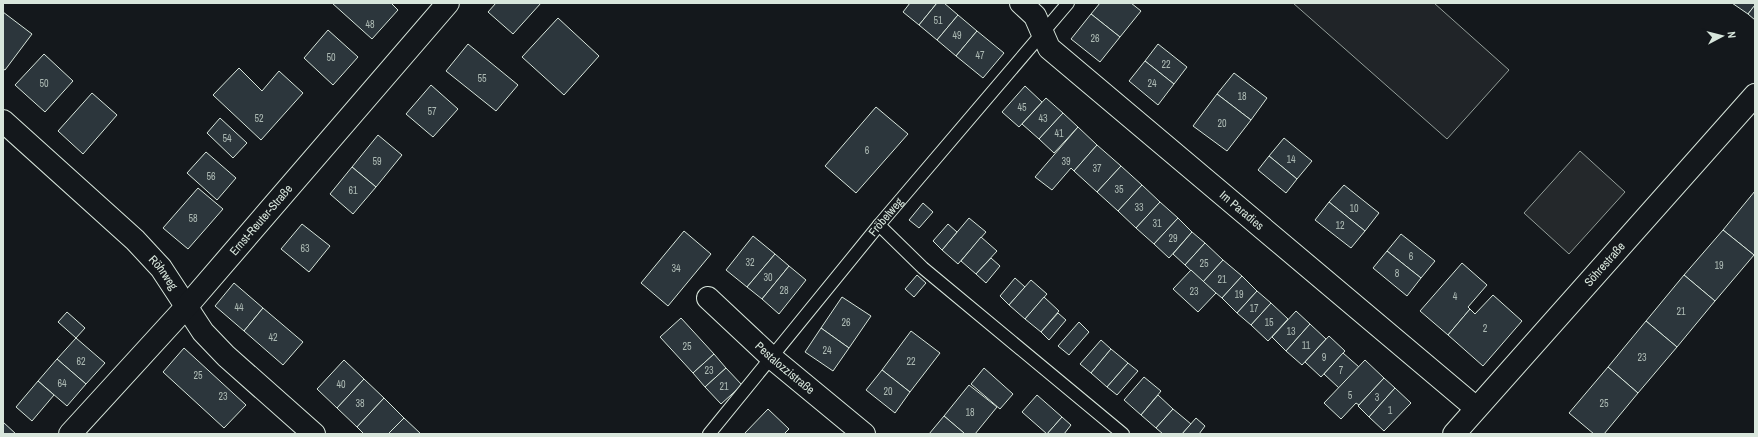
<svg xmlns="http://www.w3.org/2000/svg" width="1758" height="437" font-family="'Archivo Narrow',sans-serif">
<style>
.green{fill:#202428;stroke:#939e99}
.parking{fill:#24282b;stroke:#939e99}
.building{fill:#2c363c;stroke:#d8e6dc}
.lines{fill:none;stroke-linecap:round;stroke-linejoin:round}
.service-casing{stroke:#d8e6dc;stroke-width:14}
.minor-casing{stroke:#d8e6dc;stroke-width:24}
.service{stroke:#14181c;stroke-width:12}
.minor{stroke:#14181c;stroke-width:22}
.labels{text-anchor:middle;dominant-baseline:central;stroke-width:3;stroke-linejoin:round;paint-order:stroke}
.number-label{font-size:10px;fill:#adbab4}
.street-label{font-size:12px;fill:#d8e6dc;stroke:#14181c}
</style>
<rect width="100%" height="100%" fill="#14181c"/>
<path class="green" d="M1293 3H1434L1509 70 1447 139Z"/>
<path class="parking" d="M1580 151 1625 192 1569 254 1524 213Z"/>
<g class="building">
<path d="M332 3H391L398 10 372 39Z"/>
<path d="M496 3H541L513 34 488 12Z"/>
<path d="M910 3H937L919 25 903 12Z"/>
<path d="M937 3H944L958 15 937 40 919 25Z"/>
<path d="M1100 3H1131L1141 11 1120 37 1091 14Z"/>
<path d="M1732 3H1755V5L1748 14Z"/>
<path d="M1755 5V20L1748 14Z"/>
<path d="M3 12 32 34 5 70 3 69Z"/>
<path d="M1091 14 1120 37 1100 62 1071 39Z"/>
<path d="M958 15 977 31 956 56 937 40Z"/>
<path d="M558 18 599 56 564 95 522 57Z"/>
<path d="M328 30 358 57 333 85 304 58Z"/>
<path d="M977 31 1004 53 983 78 956 56Z"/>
<path d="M468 44 518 85 496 111 446 71Z"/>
<path d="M1158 44 1187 67 1174 84 1145 61Z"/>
<path d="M44 54 73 81 45 112 15 85Z"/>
<path d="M1145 61 1174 84 1158 105 1129 81Z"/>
<path d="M239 68 262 91 279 71 303 93 261 140 213 95Z"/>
<path d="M1234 73 1267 98 1251 120 1217 94Z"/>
<path d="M431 85 458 109 433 137 406 114Z"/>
<path d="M1025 86 1042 102 1019 127 1002 112Z"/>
<path d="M92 93 117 115 83 154 58 131Z"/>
<path d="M1217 94 1251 120 1227 151 1193 126Z"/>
<path d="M1046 98 1063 113 1039 139 1022 124Z"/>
<path d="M876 107 908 134 856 193 825 166Z"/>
<path d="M1063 113 1078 127 1054 153 1039 139Z"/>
<path d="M220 118 247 143 233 158 207 133Z"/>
<path d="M1078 127 1097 145 1074 171 1071 168 1052 190 1035 177Z"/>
<path d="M378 135 402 155 376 187 352 167Z"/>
<path d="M1284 138 1312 161 1297 179 1269 156Z"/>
<path d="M1097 145 1121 166 1097 192 1074 171Z"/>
<path d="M206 152 236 178 217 200 187 173Z"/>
<path d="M1269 156 1297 179 1286 193 1258 170Z"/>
<path d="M1121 166 1142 185 1118 211 1097 192Z"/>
<path d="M352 167 376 187 353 214 330 194Z"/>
<path d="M1142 185 1160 202 1136 228 1118 211Z"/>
<path d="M1344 185 1379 213 1365 231 1329 202Z"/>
<path d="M198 188 223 209 188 249 163 228Z"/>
<path d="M1755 191V254L1754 255 1723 230Z"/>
<path d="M1160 202 1178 218 1154 244 1136 228Z"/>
<path d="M1329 202 1365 231 1351 248 1315 220Z"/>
<path d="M923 203 933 212 919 228 909 220Z"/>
<path d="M969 218 986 232 958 264 942 250Z"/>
<path d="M1178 218 1192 232 1169 258 1154 244Z"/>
<path d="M302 224 330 246 309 272 281 249Z"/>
<path d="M948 224 957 232 942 250 933 241Z"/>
<path d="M1723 230 1754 255 1715 301 1684 275Z"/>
<path d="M684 231 711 254 668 306 641 283Z"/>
<path d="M1192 232 1205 243 1185 265 1173 254Z"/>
<path d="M1401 234 1435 261 1421 278 1387 251Z"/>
<path d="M753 236 775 254 747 287 726 270Z"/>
<path d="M981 237 997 251 976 274 961 261Z"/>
<path d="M1205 243 1223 260 1203 282 1185 265Z"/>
<path d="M1387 251 1421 278 1407 296 1373 268Z"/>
<path d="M775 254 789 266 762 299 747 287Z"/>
<path d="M991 258 1000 266 986 283 976 274Z"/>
<path d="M1223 260 1242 276 1222 298 1203 282Z"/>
<path d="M1462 263 1487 285 1468 307 1470 309 1448 335 1420 311Z"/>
<path d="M789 266 806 280 779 314 762 299Z"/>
<path d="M1191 270 1216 293 1198 312 1173 289Z"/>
<path d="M917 275 926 283 914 297 905 289Z"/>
<path d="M1684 275 1715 301 1677 347 1646 321Z"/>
<path d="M1242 276 1257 291 1237 313 1222 298Z"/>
<path d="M1015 278 1025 287 1009 305 1000 296Z"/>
<path d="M1031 280 1047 294 1025 319 1009 305Z"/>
<path d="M234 283 263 308 244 331 215 306Z"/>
<path d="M1257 291 1271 303 1251 325 1237 313Z"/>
<path d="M1493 295 1522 321 1483 366 1448 335 1470 309 1475 314Z"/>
<path d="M842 297 871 316 849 348 821 328Z"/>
<path d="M1044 297 1059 311 1041 332 1025 319Z"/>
<path d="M1271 303 1288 319 1268 341 1251 325Z"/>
<path d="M263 308 303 342 283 365 244 331Z"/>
<path d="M1296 311 1310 324 1286 351 1272 337Z"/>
<path d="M67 312 85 328 76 338 58 322Z"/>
<path d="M1058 313 1066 320 1049 340 1041 332Z"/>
<path d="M681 318 714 354 693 373 660 337Z"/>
<path d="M1646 321 1677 347 1638 393 1608 367Z"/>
<path d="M1079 322 1089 332 1069 355 1058 346Z"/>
<path d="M1310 324 1326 339 1302 365 1286 351Z"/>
<path d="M821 328 849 348 833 371 805 352Z"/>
<path d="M911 331 940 353 910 392 882 370Z"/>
<path d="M1329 336 1345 351 1321 377 1305 362Z"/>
<path d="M76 338 105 363 86 384 57 359Z"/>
<path d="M1101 340 1111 349 1091 373 1080 364Z"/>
<path d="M184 348 246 405 224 428 163 372Z"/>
<path d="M1111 349 1128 363 1107 387 1091 373Z"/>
<path d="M1343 353 1359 367 1339 388 1324 374Z"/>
<path d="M714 354 726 368 705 387 693 373Z"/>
<path d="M57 359 86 384 67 406 38 381Z"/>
<path d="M344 360 364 379 337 408 317 389Z"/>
<path d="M1365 360 1384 378 1359 405 1356 403 1341 419 1324 403Z"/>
<path d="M1128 363 1138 371 1117 395 1107 387Z"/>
<path d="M1608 367 1638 393 1604 434H1594L1569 413Z"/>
<path d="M726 368 742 385 721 404 705 387Z"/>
<path d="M984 368 1013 394 1000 409 971 384Z"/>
<path d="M882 370 910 392 895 413 866 390Z"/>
<path d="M1144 377 1161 391 1141 415 1124 400Z"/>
<path d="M1384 378 1395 388 1369 417 1358 406Z"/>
<path d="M364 379 384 398 357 427 337 408Z"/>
<path d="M38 381 54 395 32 421 16 407Z"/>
<path d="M969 385 997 407 975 434H965L944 416Z"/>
<path d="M1395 388 1411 403 1384 431 1369 417Z"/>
<path d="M1037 395 1062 417 1047 434 1022 412Z"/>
<path d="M1158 395 1173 409 1156 428 1141 415Z"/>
<path d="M384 398 404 418 388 434H364L357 427Z"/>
<path d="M768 409 789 429 784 434H744Z"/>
<path d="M1173 409 1191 424 1182 434H1163L1156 428Z"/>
<path d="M944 416 964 433 965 434H929Z"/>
<path d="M1062 417 1071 425 1064 434H1047Z"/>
<path d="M404 418 421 434H388Z"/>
<path d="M1196 418 1205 426 1199 434H1182Z"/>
<path d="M3 422 16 434H3Z"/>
</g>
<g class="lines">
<g class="service-casing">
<g id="service">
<path d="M879 225 923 268 1123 434"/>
<path id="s1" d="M709 434 879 225 1068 3"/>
</g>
</g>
<g class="minor-casing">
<g id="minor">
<path id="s2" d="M1021 3 1035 16 1049 48 1476 408"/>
<path id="s3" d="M3 121 135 240 161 268 203 332 226 356 314 434"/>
<path id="s4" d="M708 298 772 358 864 434"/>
<path id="s5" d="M70 434 187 306 448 3"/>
<path id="s6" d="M1454 434 1755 95"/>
</g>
</g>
<use href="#service" class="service"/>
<use href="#minor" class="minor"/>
</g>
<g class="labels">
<g class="number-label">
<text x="938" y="20">51</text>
<text x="370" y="24">48</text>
<text x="957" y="35">49</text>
<text x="1095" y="38">26</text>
<text x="980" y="55">47</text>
<text x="331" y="57">50</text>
<text x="1166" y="64">22</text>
<text x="482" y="78">55</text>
<text x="44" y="83">50</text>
<text x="1152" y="83">24</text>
<text x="1242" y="96">18</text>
<text x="1022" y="107">45</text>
<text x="432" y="111">57</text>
<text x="259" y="118">52</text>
<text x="1043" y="118">43</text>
<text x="1222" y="123">20</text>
<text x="1059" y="133">41</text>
<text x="227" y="138">54</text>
<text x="867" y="150">6</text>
<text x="1291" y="159">14</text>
<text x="377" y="161">59</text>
<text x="1066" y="161">39</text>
<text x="1097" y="168">37</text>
<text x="211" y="176">56</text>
<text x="1119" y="189">35</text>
<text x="353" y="190">61</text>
<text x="1139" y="207">33</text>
<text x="1354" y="208">10</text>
<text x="193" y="218">58</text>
<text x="1157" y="223">31</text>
<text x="1340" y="225">12</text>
<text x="1173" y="238">29</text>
<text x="305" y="248">63</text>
<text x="1411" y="256">6</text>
<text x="750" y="262">32</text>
<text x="1204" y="263">25</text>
<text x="1719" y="265">19</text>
<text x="676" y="268">34</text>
<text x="1397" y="273">8</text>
<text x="768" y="277">30</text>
<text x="1222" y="279">21</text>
<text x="784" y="290">28</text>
<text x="1194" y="291">23</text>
<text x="1239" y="294">19</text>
<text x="1455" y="296">4</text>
<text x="239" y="307">44</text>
<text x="1254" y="308">17</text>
<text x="1681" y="311">21</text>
<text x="846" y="322">26</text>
<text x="1269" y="322">15</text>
<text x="1485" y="328">2</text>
<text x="1291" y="331">13</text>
<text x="273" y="337">42</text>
<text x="1306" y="345">11</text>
<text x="687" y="346">25</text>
<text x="827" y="350">24</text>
<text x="1324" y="357">9</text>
<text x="1642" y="357">23</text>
<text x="81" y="361">62</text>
<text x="911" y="361">22</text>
<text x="709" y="370">23</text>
<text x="1341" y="370">7</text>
<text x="198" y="375">25</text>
<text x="62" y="383">64</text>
<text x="341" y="384">40</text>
<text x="724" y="386">21</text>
<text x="888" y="391">20</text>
<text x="1350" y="395">5</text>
<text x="223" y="396">23</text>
<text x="1377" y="397">3</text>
<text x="360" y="403">38</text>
<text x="1604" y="403">25</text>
<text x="1390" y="410">1</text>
<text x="970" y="412">18</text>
</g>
<g class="street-label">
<text stroke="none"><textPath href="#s2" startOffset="306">Im Paradies</textPath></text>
<text stroke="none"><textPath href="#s1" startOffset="280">Fröbelweg</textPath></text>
<text stroke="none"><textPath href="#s5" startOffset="287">Ernst-Reuter-Straße</textPath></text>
<text stroke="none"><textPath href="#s6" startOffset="227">Söhrestraße</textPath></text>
<text stroke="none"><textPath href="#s3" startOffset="221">Röhrweg</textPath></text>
<text stroke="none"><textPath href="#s4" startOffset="104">Pestalozzistraße</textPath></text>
</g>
</g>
<rect width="1758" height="437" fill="none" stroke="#d8e6dc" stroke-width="8"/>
<g transform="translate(1722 36) rotate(83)" stroke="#14181c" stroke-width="3" paint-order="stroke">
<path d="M0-3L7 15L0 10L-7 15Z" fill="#d8e6dc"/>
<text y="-6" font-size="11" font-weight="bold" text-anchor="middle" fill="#d8e6dc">N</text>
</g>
</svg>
